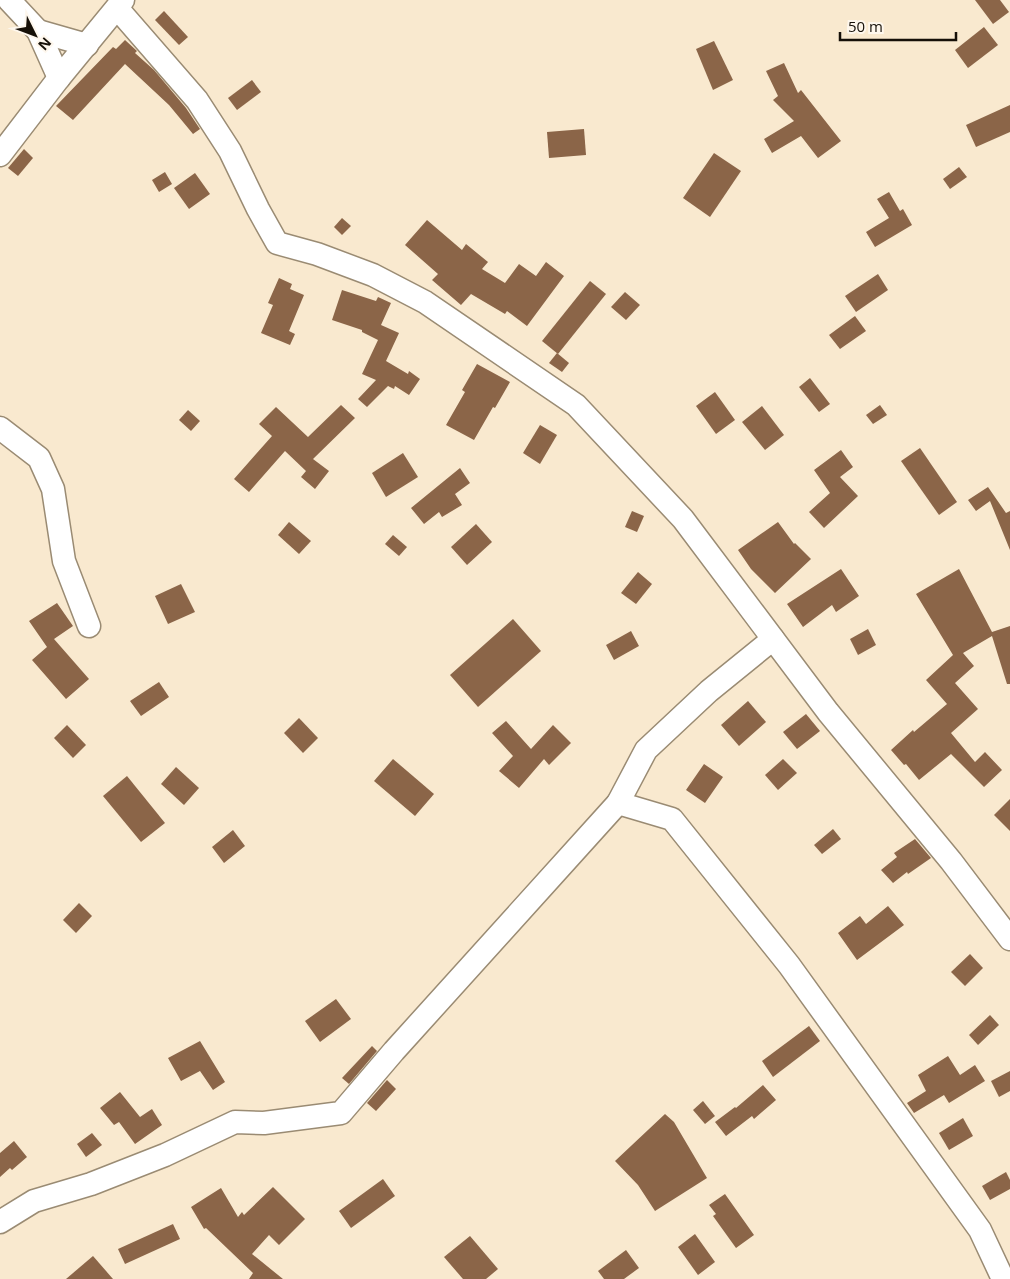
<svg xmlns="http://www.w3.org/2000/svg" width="1010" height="1279" font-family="'Open Sans',sans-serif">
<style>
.building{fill:#8b6548}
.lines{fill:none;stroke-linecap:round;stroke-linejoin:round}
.minor-casing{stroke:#9a8b73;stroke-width:25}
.minor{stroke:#fff;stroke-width:22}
</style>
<rect width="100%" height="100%" fill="#f9e9cf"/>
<g class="building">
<path d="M975 0H1000L1009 12 993 24Z"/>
<path d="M164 11 188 37 179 45 155 20Z"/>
<path d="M984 27 998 45 968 68 955 50Z"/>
<path d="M125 40 137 51 135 53 154 70 186 108 200 129 193 134 169 105 125 64 73 120 56 106 113 47 116 49Z"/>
<path d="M714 41 733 80 713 90 696 49Z"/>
<path d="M784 63 798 93 801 90 841 141 818 158 801 136 772 153 764 139 794 121 773 100 778 96 766 71Z"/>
<path d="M252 80 261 92 237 110 228 98Z"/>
<path d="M1010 105V132L976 147 966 125Z"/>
<path d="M584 129 586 155 549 158 547 132Z"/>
<path d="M24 149 33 158 18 176 8 168Z"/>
<path d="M714 153 741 171 710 217 683 198Z"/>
<path d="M959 167 967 177 950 189 943 179Z"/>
<path d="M165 172 172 184 159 192 152 180Z"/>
<path d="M195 173 210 194 189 209 174 188Z"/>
<path d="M889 192 900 211 903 209 912 225 875 247 866 232 889 218 877 199Z"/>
<path d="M342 218 351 226 342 235 334 227Z"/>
<path d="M427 220 462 250 466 244 488 262 482 269 505 283 519 264 536 276 546 262 564 276 527 326 507 311 505 314 471 294 461 305 432 280 438 274 405 245Z"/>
<path d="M878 274 888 290 856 312 845 296Z"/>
<path d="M279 278 292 284 290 289 304 295 289 331 295 334 290 345 261 333 273 305 268 303Z"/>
<path d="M590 281 606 294 558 354 542 341Z"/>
<path d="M342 290 376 301 378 297 391 303 381 325 399 333 386 361 408 374 409 371 420 379 409 395 395 386 394 389 388 386 367 407 358 399 376 380 362 374 378 340 362 332V330L332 320Z"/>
<path d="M625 292 640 305 626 320 611 307Z"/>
<path d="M855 316 866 331 840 349 829 335Z"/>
<path d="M557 353 569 363 562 372 549 363Z"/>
<path d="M477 364 510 382 495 408 493 407 474 440 446 425 465 392 462 390Z"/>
<path d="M810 378 830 404 819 412 799 387Z"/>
<path d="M715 392 735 420 716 434 696 406Z"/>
<path d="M341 405 355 418 313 459 329 471 315 489 301 477 306 471 285 451 249 492 234 479 272 436 259 424 276 407 308 437Z"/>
<path d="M880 405 887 415 873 424 866 415Z"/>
<path d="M762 406 784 435 765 450 742 422Z"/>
<path d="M188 410 200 421 191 431 179 420Z"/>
<path d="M540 425 557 435 540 464 523 453Z"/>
<path d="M920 448 957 502 939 515 901 461Z"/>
<path d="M841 450 853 467 840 477 858 496 824 528 809 512 830 493 814 470Z"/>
<path d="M403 453 418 477 386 497 372 473Z"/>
<path d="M460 468 470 483 455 494 462 505 442 517 439 512 424 524 411 508Z"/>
<path d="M988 487 1006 513 1010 511V550L990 501 976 511 968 500Z"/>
<path d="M632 511 644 516 637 532 625 527Z"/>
<path d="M289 522 311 541 299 554 278 535Z"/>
<path d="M778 522 794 544 795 543 811 559 775 593 751 569 738 550Z"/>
<path d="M476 524 492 542 467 565 451 547Z"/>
<path d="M393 535 407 547 399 556 385 544Z"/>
<path d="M841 569 859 596 836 612 832 605 803 627 787 604Z"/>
<path d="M959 569 992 632 1010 626V684H1007L992 636 963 653 974 666 955 683 978 709 951 733 975 762 985 752 1002 770 984 787 951 754 919 780 906 764 904 765 891 750 913 730 914 732 947 704 926 680 953 655 916 594Z"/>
<path d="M638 572 652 584 636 604 621 593Z"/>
<path d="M181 584 195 612 168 624 155 596Z"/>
<path d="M57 603 73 626 54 639 89 679 66 699 32 660 47 647 29 621Z"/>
<path d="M513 619 541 651 478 707 450 675Z"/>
<path d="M868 629 876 645 858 655 850 639Z"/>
<path d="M631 631 639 646 614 660 606 645Z"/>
<path d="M159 682 169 697 141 716 130 701Z"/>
<path d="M748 701 766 722 739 746 721 725Z"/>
<path d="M806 714 820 731 797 749 783 732Z"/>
<path d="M299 718 318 738 303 753 284 733Z"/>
<path d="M506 721 531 749 553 725 571 743 549 765 544 759 519 788 499 771 513 756 492 733Z"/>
<path d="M67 725 86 745 73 758 54 738Z"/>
<path d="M393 759 434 794 415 816 374 781Z"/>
<path d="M783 759 797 773 778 790 765 775Z"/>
<path d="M704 764 723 777 705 803 686 790Z"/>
<path d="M176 767 199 788 184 805 161 784Z"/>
<path d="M127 776 165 823 141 842 103 796Z"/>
<path d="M1010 799V831L994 815Z"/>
<path d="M833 829 841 839 822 854 814 845Z"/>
<path d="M233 830 245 846 224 863 212 847Z"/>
<path d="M915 839 931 858 908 874 907 872 893 883 881 870 897 857 894 853Z"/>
<path d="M79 903 92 916 76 933 63 920Z"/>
<path d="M888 906 904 925 857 960 838 933 860 916 866 924Z"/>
<path d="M970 954 983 968 965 986 951 972Z"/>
<path d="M336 999 351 1019 320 1042 305 1021Z"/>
<path d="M990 1015 999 1025 978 1045 969 1035Z"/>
<path d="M809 1026 820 1041 773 1077 762 1061Z"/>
<path d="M200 1041 225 1082 213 1090 200 1071 181 1081 168 1058Z"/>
<path d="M372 1046 377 1051 349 1084 342 1078Z"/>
<path d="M948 1056 960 1075 975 1065 985 1081 949 1103 944 1095 914 1113 907 1103 926 1091 918 1075Z"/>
<path d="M1010 1071V1091L999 1097 991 1081Z"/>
<path d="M387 1080 396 1089 376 1111 367 1103Z"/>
<path d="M763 1085 776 1100 754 1119 752 1116 726 1136 715 1122 735 1107 736 1108Z"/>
<path d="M120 1092 140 1117 152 1109 162 1125 135 1144 119 1122 114 1125 100 1108Z"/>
<path d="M703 1101 715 1116 705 1124 693 1110Z"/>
<path d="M665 1114 674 1122 707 1178 655 1211 638 1185 615 1161Z"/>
<path d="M963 1118 973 1136 949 1150 939 1133Z"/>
<path d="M92 1133 102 1145 86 1157 77 1144Z"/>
<path d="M14 1141 27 1157 12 1170 10 1168 0 1177V1153Z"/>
<path d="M1006 1172 1010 1180V1189L990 1200 982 1186Z"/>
<path d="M383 1179 395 1196 351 1228 339 1211Z"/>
<path d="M273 1187 305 1219 279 1245 269 1235 252 1254 283 1279H249L253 1273 206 1228 204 1229 191 1207 221 1188 238 1217 242 1212 244 1215Z"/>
<path d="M725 1194 754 1235 736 1248 713 1216 716 1214 709 1205Z"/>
<path d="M173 1224 180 1239 125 1264 118 1249Z"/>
<path d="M695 1234 715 1262 698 1275 678 1247Z"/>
<path d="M470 1236 498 1269 486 1279H463L444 1257Z"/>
<path d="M626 1250 639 1268 624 1279H604L598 1271Z"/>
<path d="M93 1256 113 1279H66Z"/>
</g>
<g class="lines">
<g class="minor-casing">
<g id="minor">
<path d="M9 0 38 31 59 78"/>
<path d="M117 8 197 100 230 151 258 209 277 243 317 254 373 275 425 302 576 405 683 519 828 712 951 861 1010 939"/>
<path d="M38 31 87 45"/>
<path d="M0 155 59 78 123 0"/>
<path d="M0 428 39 458 53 489 64 561 89 626"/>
<path d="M618 803 672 819 789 965 980 1230 1003 1279"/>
<path d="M0 1222 34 1201 91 1184 165 1155 235 1122 264 1123 341 1113 394 1051 618 803 646 750 709 691 773 639"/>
</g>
</g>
<use href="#minor" class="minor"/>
</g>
<g transform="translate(35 35) rotate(132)" stroke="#fef7ed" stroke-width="4" paint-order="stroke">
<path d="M0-4L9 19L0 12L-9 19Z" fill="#161008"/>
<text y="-8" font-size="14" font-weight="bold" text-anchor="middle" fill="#161008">N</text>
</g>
<path d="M840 32v8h116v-8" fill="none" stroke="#161008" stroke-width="2.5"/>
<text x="848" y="32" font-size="15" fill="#161008" stroke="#fef7ed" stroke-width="4" paint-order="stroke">50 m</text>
</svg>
